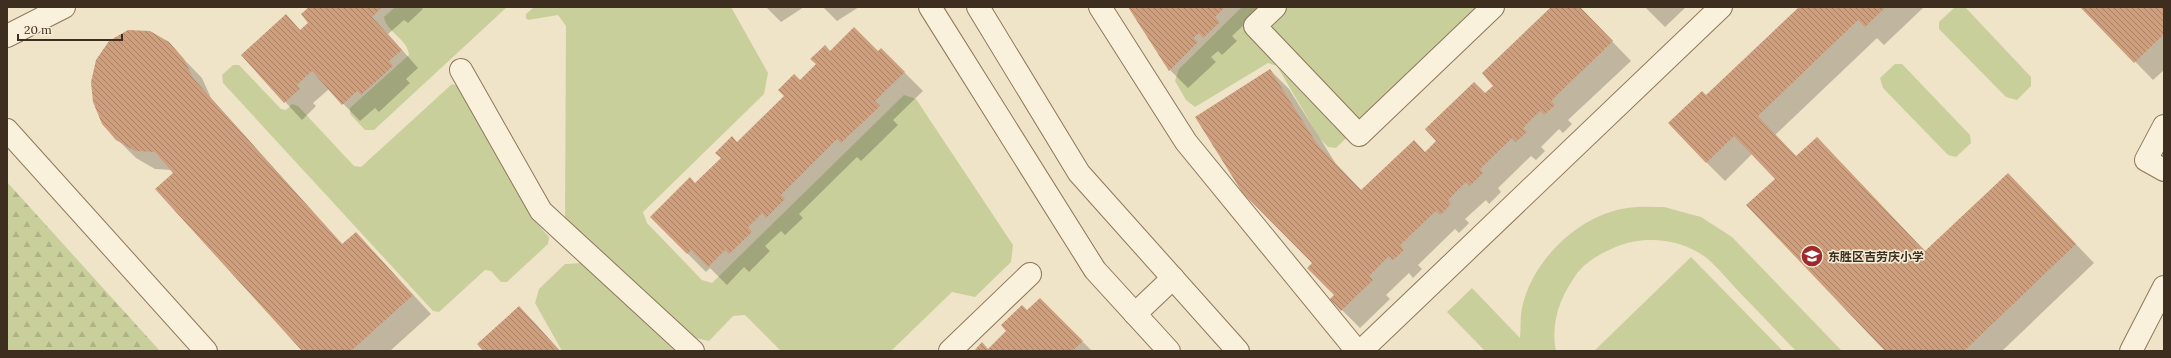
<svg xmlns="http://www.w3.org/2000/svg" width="2171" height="358" font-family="Lora,'Noto Sans SC',serif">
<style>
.grass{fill:#c9cf9b}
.forest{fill:url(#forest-firs)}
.shadow{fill:#0003}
.building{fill:url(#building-back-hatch)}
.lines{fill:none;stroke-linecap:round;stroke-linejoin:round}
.minor-casing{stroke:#8d765c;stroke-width:24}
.minor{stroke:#faf1dc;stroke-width:22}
.labels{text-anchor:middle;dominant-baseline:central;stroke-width:3;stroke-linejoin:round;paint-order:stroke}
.poi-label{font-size:12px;font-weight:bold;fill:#3d2e20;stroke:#f7eed8;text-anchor:start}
</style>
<defs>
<pattern id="forest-firs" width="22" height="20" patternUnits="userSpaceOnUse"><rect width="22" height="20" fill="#c9cf9b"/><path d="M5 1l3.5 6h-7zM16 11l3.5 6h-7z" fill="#aeb285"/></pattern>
<pattern id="building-back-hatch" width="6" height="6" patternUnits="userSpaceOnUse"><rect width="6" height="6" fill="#cf9f7d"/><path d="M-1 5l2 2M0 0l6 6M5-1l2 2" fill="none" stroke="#a98266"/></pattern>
</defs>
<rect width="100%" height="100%" fill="#f0e4c8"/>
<g class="grass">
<path d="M395 7H507L374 130H365L350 114V108L409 55C408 39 386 32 384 17Z"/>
<path d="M534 7H731L768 73 764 94 643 212 647 223 702 280 712 283 904 95 916 99 1013 245 1011 262 975 297 952 292 891 351H781L745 315 733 316 709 341 696 338 565 219 566 26 558 15 528 20 526 18V14Z"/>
<path d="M1242 7H1481L1336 148 1328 147 1320 139 1277 66 1268 63 1195 107 1186 100 1175 81 1179 69Z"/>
<path d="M1955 7H1965L2031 77V86L2017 100 2006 97 1939 29V22Z"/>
<path d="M1895 64H1902L1970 135 1971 143 1956 157 1948 155 1883 88 1880 78Z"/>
<path d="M233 65H239L281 109 286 110 292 104 298 106 354 166 361 167 452 84 461 87 532 218 549 237 548 244 507 282H501L491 271 485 270 439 312 433 311 223 83 222 75Z"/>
<path d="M1664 207 1701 217 1732 237 1842 351H1796C1778 333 1761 314 1743 296 1732 285 1722 272 1710 261 1687 240 1649 235 1621 245 1605 251 1589 259 1578 272 1561 295 1550 322 1556 351H1485L1447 312 1472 288 1520 338C1521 328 1520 317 1522 308 1532 260 1579 215 1627 208 1639 206 1652 207 1664 207Z"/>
<path d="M1691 257 1783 351H1594Z"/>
<path d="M582 263 675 351H562L535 303 539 289 565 264Z"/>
</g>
<path class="forest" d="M7 182 160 351H7Z"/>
<g class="shadow">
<path d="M310 7H420L423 9 408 23 404 20 388 34 418 68 406 79 410 83 379 112 375 108 360 121 329 89 313 103 316 106 302 120 242 55 286 16 301 31 309 23Z"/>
<path d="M766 7H804L781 22Z"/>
<path d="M823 7H859L837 21Z"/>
<path d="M1129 7H1263L1232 36 1237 41 1222 55 1218 51 1211 57 1216 62 1188 88 1170 70Z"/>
<path d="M1552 7H1579L1631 61 1568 120 1572 124 1563 133 1559 129 1541 147 1545 151 1536 160 1531 156 1498 188 1501 192 1489 204 1486 200 1465 219 1469 223 1459 233 1455 229 1418 265 1422 269 1413 278 1409 273 1386 295 1390 299 1360 328 1331 299 1335 295 1313 263 1270 70 1289 89 1336 164 1362 191 1425 153 1486 94 1495 86Z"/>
<path d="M1645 7H1686L1665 27Z"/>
<path d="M1800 7 1923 8 1884 45 1877 38 1775 135 1797 157 1925 252 2026 192 2094 263 2002 351H1887L1776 179 1752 154 1725 181 1706 162V97Z"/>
<path d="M2082 7H2164V70L2153 80Z"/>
<path d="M168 43 202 78 211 98 343 245 374 252 431 314 390 351H303L174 173 172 170 155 169 136 158 117 139Z"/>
<path d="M881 49 923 91 893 120 898 125 861 161 857 157 799 214 803 218 785 235 781 231 765 246 770 251 749 272 744 267 727 285 710 268 706 272 651 217 695 184 830 52H878Z"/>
<path d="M1040 299 1092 351H975L989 350Z"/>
<path d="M519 307 536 324 560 351H484Z"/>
</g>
<g class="building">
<path d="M309 7H382L372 17 402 50 389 61 393 66 361 95 357 91 342 105 312 71 297 85 300 89 284 103 241 55 286 14 300 30 308 23 301 14Z"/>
<path d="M1128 7H1225L1215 17 1220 22 1203 38 1199 33 1193 38 1198 42 1169 71Z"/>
<path d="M1551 7H1580L1613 41 1551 101 1555 105 1544 115 1540 111 1523 128 1527 132 1516 142 1512 138 1480 169 1483 173 1470 186 1466 182 1448 200 1451 204 1440 215 1436 211 1400 245 1404 250 1393 260 1389 256 1369 276 1373 280 1341 311 1330 299 1334 295 1307 268 1312 263 1242 192 1195 117 1270 69 1317 144 1361 190 1414 140 1425 152 1436 141 1425 129 1474 82 1485 93 1493 86 1482 73Z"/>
<path d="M1799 7H1886L1865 27 1858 20 1758 116 1796 156 1817 137 1925 251 2008 173 2076 244 1964 351H1885L1746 205 1775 179 1734 136 1706 163 1668 123 1702 91 1706 95Z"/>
<path d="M2080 7H2164V34L2134 63Z"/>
<path d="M854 27 878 51 881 48 905 72 875 101 880 106 841 143 837 139 781 195 785 199 766 218 762 213 748 227 752 232 729 254 725 250 708 267 691 250 687 254 650 217 690 177 695 183 721 158 715 153 732 136 737 142 784 96 778 90 794 74 800 80 816 64 810 59 825 45 830 51Z"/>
<path d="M128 30 150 31 169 42 184 59 193 78 342 244 356 232 413 295 351 351H302L155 189 173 173 155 152 135 151 116 140 102 124 93 102 91 82 96 60 109 41Z"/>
<path d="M1040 298 1083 341 1072 351H974L982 342 988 349 1006 331 1001 325 1022 305 1027 310Z"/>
<path d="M519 306 560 351H483L477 344Z"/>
</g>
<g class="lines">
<g class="minor-casing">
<g id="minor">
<path d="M930 7 1095 270 1169 351"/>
<path d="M978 7 1079 173 1238 351"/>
<path d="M1100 7 1186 142 1357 351"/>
<path d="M1275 7 1255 26 1359 135 1493 7"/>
<path d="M7 36 64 7"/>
<path d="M461 70 541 211 693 351"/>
<path d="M2164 126 2146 160 2164 170"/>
<path d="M7 130 206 351"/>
<path d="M1135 314 1173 278"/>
<path d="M950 351 1030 274"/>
<path d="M1361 351 1721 7"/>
<path d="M2131 351 2164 287"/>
</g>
</g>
<use href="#minor" class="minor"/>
</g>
<defs>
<g id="school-disc" transform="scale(1.15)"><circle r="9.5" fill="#9e2a2b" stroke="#f7eed8"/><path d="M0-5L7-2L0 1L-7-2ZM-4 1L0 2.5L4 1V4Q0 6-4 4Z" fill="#fff"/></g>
</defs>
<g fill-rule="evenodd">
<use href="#school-disc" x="1812" y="256"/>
</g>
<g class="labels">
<g class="poi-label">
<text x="1828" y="256">东胜区吉劳庆小学</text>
</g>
</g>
<rect width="2171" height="358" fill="none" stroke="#3d2e20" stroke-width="16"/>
<path d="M18 34v6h104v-6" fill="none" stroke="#3d2e20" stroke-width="2"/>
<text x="24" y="34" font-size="12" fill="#3d2e20" stroke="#f7eed8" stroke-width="3" paint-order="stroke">20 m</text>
</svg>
